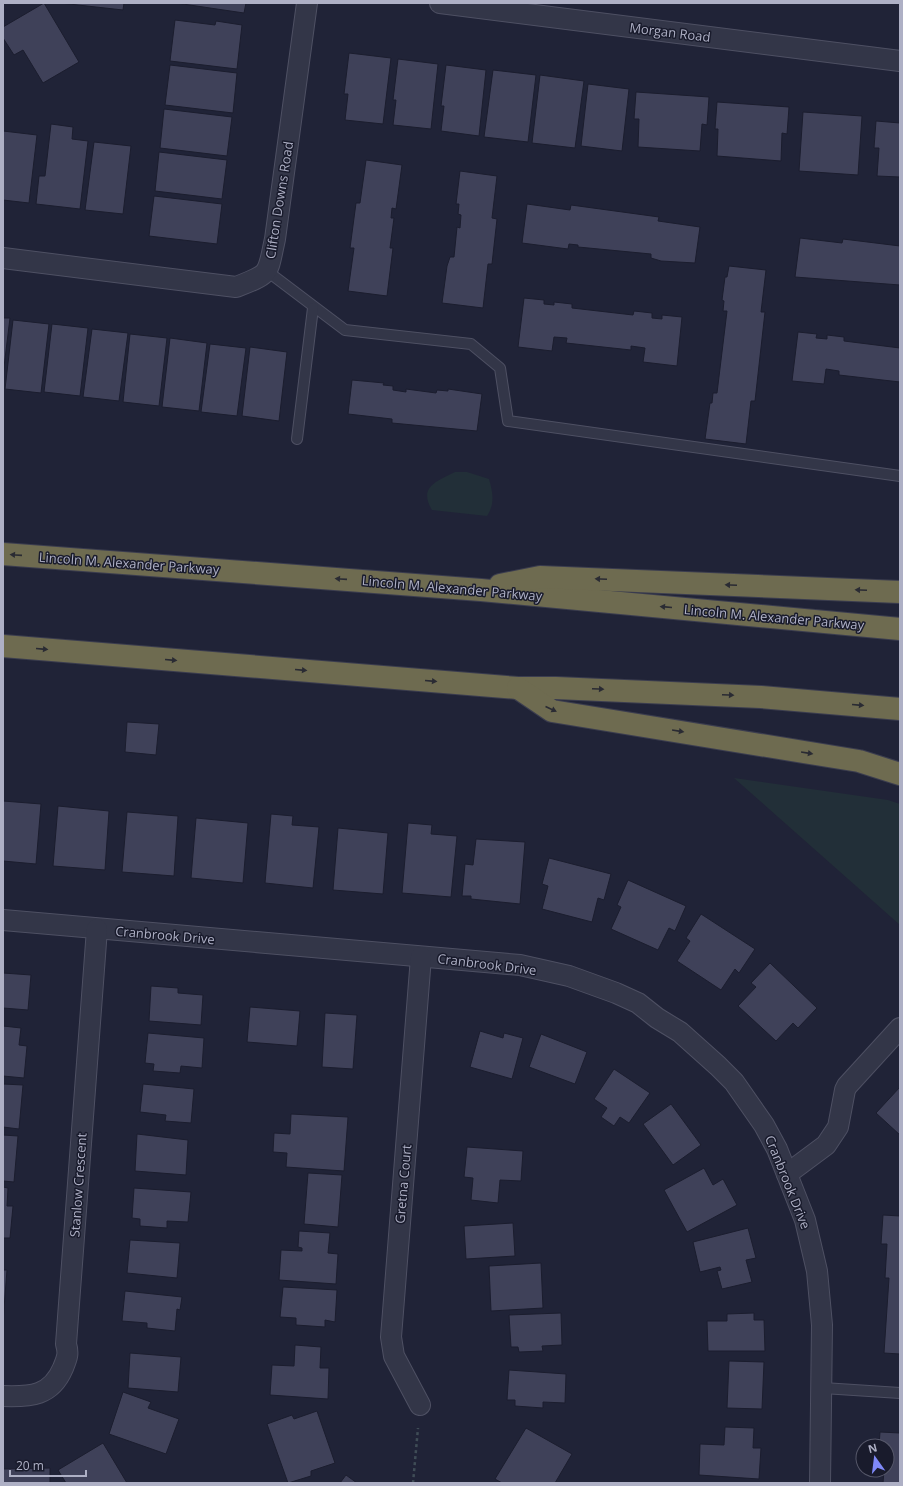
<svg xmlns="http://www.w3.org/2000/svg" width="903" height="1486" font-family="'Open Sans',sans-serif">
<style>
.green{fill:#222f38}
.building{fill:#3f4159;stroke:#1b1d2e}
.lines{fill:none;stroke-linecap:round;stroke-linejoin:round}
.service-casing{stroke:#4e5063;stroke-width:12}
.minor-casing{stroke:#4e5063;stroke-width:22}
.motorway-casing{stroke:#3b3d4f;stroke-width:24}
.path{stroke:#3f4c56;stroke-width:2.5;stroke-dasharray:3 3;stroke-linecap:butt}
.service{stroke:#333648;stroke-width:10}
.minor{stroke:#333648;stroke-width:20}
.motorway{stroke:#6e6b50;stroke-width:22}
.oneway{fill:#2a2b33}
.labels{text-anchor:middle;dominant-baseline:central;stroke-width:3;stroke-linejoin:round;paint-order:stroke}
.street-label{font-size:13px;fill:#aeb0c5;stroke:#191b2c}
</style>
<rect width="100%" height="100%" fill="#202337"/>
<g class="green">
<path d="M455 472H467L489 479C493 493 495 504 487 516L432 510C418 487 437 481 455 472Z"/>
<path d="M734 778 888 800 900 804V925Z"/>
</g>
<g class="building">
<path d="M44 3 79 62 43 83 23 50 14 55 3 38V27Z"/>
<path d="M60 3H124L123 10Z"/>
<path d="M176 3H246L244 13Z"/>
<path d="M175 20 215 25 216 21 242 25 237 69 170 61Z"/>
<path d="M349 53 391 58 383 124 345 120 348 94H344Z"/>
<path d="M398 59 438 64 431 129 393 125 396 100H393Z"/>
<path d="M170 65 237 73 233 113 165 105Z"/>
<path d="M446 65 486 70 479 136 441 131 444 106H441Z"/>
<path d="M493 70 536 75 528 142 484 137Z"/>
<path d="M540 75 584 81 575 148 532 143Z"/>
<path d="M588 84 629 89 622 151 581 146Z"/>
<path d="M636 92 709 97 707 125 702 124 700 151 638 147 639 119H634Z"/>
<path d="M717 102 789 107 787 134 782 133 781 161 717 156 718 129H715Z"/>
<path d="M164 109 232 117 227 156 160 148Z"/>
<path d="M803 112 862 116 858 175 799 171Z"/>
<path d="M876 121 900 123V177L877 176 879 148H874Z"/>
<path d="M51 124 73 127 72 139 88 141 80 209 36 204 39 176H45Z"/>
<path d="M3 131 37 135 29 203 3 200Z"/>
<path d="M94 142 131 146 123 214 85 210Z"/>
<path d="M159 152 227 160 222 199 155 191Z"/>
<path d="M366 160 402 165 396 209 392 208 391 218H394L390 248H393L387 296 348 291 354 248H350L356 203H360Z"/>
<path d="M460 171 497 176 492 218 497 219 492 264H488L483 308 442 303 447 266 450 257H454L457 227 460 228 461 215 458 214 459 204H456Z"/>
<path d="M154 196 222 204 217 244 149 236Z"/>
<path d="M527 204 570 210 571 205 659 217 658 221 700 227 695 263 661 261 651 258V254L578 247V245L569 244 568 249 522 243Z"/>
<path d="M800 238 842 243 843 239 900 246V285L795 277Z"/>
<path d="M729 266 766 270 761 312H765L755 401H751L746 444 705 439 710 403H712L713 393H717L727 311H723L724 301 722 300 725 277H727Z"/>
<path d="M524 298 544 300V304L554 305V302L572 304V308L633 315 634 311 652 313V318L662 319V315L682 317 677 366 643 362 645 348 631 346V350L566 343 567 338 554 337 552 351 518 347Z"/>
<path d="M3 318H10L3 375Z"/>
<path d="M13 320 49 324 41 393 5 389Z"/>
<path d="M52 324 88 328 80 396 44 392Z"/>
<path d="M92 329 128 333 119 401 83 397Z"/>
<path d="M798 332 817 334 816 338 827 339V335L844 337V341L900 348V382L839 375V371L826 369 824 384 792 381Z"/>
<path d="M130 334 167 338 159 406 123 402Z"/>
<path d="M170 338 207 343 199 411 162 407Z"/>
<path d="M210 344 246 348 237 416 201 412Z"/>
<path d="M250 347 287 352 279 421 242 416Z"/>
<path d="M352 380 384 383 383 385 393 386V390L406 392V389L436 393 437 390 448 391V389L482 394 477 431 392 423V419L348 414Z"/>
<path d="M127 722 159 724 156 755 125 752Z"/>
<path d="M3 801 41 804 36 864 3 861Z"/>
<path d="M58 806 109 811 105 870 53 866Z"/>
<path d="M127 812 178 816 174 876 122 872Z"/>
<path d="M271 814 293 816 292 825 319 827 313 888 265 883Z"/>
<path d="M196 818 248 823 243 883 191 878Z"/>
<path d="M408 823 432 825 431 834 457 836 451 897 402 893Z"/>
<path d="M338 828 388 833 383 894 333 890Z"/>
<path d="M476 839 525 842 520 904 471 899V896H462L465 864 473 865Z"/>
<path d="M549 858 611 874 604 900 598 898 592 922 542 909 548 886 542 884Z"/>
<path d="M628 880 686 906 675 931 669 928 658 950 611 929 621 907 617 905Z"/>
<path d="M701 914 755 949 739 973 735 969 721 990 677 961 690 941 686 938Z"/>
<path d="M770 963 817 1008 798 1028 793 1023 776 1041 738 1006 756 987 751 983Z"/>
<path d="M3 973 31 975 28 1010 3 1008Z"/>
<path d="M151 986 178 988V993L203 995 201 1025 149 1021Z"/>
<path d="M250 1007 300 1011 297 1046 247 1042Z"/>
<path d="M325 1013 357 1015 353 1069 322 1067Z"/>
<path d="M3 1026 21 1028 19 1045 27 1046 24 1078 3 1076Z"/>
<path d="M480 1031 503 1038 504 1033 523 1038 512 1079 470 1067Z"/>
<path d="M148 1033 204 1038 202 1068 181 1066 180 1073 153 1071 154 1064 145 1063Z"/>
<path d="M541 1034 587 1052 575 1084 529 1067Z"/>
<path d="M614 1069 650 1093 629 1123 620 1117 614 1126 601 1117 607 1108 594 1099Z"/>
<path d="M3 1084 23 1085 19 1129 3 1127Z"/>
<path d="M143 1084 194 1089 191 1123 165 1121 166 1115 140 1112Z"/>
<path d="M900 1087V1135L876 1113Z"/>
<path d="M671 1104 701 1145 673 1165 643 1124Z"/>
<path d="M291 1114 348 1117 344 1171 286 1167 287 1153 273 1152 274 1133 290 1134Z"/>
<path d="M137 1134 188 1140 186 1175 135 1171Z"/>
<path d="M3 1135 18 1136 14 1182 3 1181Z"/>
<path d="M467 1147 523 1151 521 1181 500 1180 498 1203 471 1200 473 1178 464 1177Z"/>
<path d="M704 1168 713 1185 723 1179 737 1205 687 1232 664 1190Z"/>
<path d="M308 1173 342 1175 338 1227 304 1224Z"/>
<path d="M3 1187 8 1188 7 1206H13L10 1238H3Z"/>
<path d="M134 1188 191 1192 188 1222 167 1221V1228L140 1226V1219L132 1218Z"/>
<path d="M883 1215 900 1216V1354L884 1353 889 1278H885L887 1244H881Z"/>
<path d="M513 1223 515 1256 466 1259 464 1226Z"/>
<path d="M748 1228 756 1258 746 1260 752 1282 722 1289 717 1271 721 1270 720 1267 700 1272 693 1242Z"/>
<path d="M299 1231 330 1233 328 1253 338 1254 336 1284 279 1280 281 1250 302 1251V1248L298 1247Z"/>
<path d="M130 1240 180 1243 177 1278 127 1273Z"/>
<path d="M541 1263 543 1308 491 1311 489 1266Z"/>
<path d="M3 1270H7L3 1321Z"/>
<path d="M283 1287 337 1290 335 1322 325 1320V1327L296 1325V1318L280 1317Z"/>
<path d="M125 1291 182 1297 180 1310 177 1309 175 1331 147 1328V1323L122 1321Z"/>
<path d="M561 1313 562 1345 542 1346 543 1351 519 1352 518 1347H511L509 1315Z"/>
<path d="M754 1313V1320H764L765 1351H708L707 1321H727V1314Z"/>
<path d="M295 1345 321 1347 320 1368H329L328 1399 270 1395 272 1365 294 1366Z"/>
<path d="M130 1353 181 1357 178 1392 128 1388Z"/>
<path d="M729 1361 764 1362 762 1409 727 1408Z"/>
<path d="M509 1370 566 1374 565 1403 543 1402V1408L515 1406V1400H507Z"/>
<path d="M123 1392 151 1402 148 1408 179 1419 166 1454 109 1434Z"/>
<path d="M317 1411 335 1463 311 1471V1476L288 1483 267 1424 292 1415 294 1419Z"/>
<path d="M725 1427 754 1428 753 1448H761L759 1479 699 1475 700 1444 724 1445Z"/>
<path d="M526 1428 572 1454 555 1483H502L495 1479Z"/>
<path d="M880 1432 900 1433V1483H883L884 1470H887V1446H879Z"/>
<path d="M103 1443 127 1483H66L58 1470Z"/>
<path d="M50 1468V1483H3V1469Z"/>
<path d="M346 1475 357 1483H340Z"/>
</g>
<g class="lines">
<g class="service-casing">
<g id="service">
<path d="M267 271 345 330 471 344 500 368 508 421 900 476"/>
<path d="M297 439 313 308"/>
<path d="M823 1388 900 1393"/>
</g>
</g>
<g class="minor-casing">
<g id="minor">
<path d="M440 3 900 61"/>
<path d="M3 258 236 287C272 273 267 275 275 239L307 3"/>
<path d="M3 920 520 965 569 976 616 993 638 1003 657 1018 680 1032 718 1066 734 1082 764 1125 777 1149 805 1220 817 1271 822 1325 820 1483"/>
<path d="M787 1174 826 1145 838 1127 845 1090 847 1086 900 1028"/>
<path d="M3 1396C31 1397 51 1396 63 1368 67 1358 69 1354 66 1344L97 929"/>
<path d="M420 1405 394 1356 391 1337 421 957"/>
</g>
</g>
<g class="motorway-casing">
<g id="motorway">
<path d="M3 554 481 590 900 629"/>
<path d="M500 585 540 577 900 592"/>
<path d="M3 646 518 688H556L761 697 900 709"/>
<path d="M518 688 552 711 859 761 900 774"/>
</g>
</g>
<path class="path" d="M413 1483 418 1428"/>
<use href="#service" class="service"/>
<use href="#minor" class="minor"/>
<use href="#motorway" class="motorway"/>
</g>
<defs><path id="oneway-solid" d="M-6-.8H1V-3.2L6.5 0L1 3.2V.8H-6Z"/></defs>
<g class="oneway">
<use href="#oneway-solid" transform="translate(16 555) rotate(-176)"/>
<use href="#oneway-solid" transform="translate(341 579) rotate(-176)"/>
<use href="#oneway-solid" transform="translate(601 579) rotate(-178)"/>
<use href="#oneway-solid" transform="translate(731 585) rotate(-178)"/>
<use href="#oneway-solid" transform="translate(861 590) rotate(-178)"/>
<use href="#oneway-solid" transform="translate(666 607) rotate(-175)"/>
<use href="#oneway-solid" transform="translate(42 649) rotate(5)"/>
<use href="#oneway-solid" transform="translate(171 660) rotate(5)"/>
<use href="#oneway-solid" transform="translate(301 670) rotate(5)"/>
<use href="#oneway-solid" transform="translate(431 681) rotate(5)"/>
<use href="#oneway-solid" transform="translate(598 689) rotate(3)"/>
<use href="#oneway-solid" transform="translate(728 695) rotate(3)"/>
<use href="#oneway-solid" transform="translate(858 705) rotate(5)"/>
<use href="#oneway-solid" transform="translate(551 709) rotate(24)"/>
<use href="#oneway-solid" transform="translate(678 731) rotate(9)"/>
<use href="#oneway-solid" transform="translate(807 753) rotate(9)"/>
</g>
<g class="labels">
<g class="street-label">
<text transform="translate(670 32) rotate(7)">Morgan Road</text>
<text transform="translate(279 200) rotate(-81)">Clifton Downs Road</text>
<text transform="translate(129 563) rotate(4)">Lincoln M. Alexander Parkway</text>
<text transform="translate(452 588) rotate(5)">Lincoln M. Alexander Parkway</text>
<text transform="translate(774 617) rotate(5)">Lincoln M. Alexander Parkway</text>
<text transform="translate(165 935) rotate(5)">Cranbrook Drive</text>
<text transform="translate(487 964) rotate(7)">Cranbrook Drive</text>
<text transform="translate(788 1182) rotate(68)">Cranbrook Drive</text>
<text transform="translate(403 1184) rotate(-85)">Gretna Court</text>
<text transform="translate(78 1185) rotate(-86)">Stanlow Crescent</text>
</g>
</g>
<rect width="903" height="1486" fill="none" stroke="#aeb0c5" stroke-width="8"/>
<g transform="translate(875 1458) rotate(346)"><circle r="19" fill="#191b2c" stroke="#555769"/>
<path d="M0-3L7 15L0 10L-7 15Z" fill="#7f89f8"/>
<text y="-6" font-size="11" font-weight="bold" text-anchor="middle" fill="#aeb0c5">N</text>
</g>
<path d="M10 1470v6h76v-6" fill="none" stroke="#aeb0c5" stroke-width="2"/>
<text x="16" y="1470" font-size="12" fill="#aeb0c5" stroke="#191b2c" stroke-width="3" paint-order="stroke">20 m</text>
</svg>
